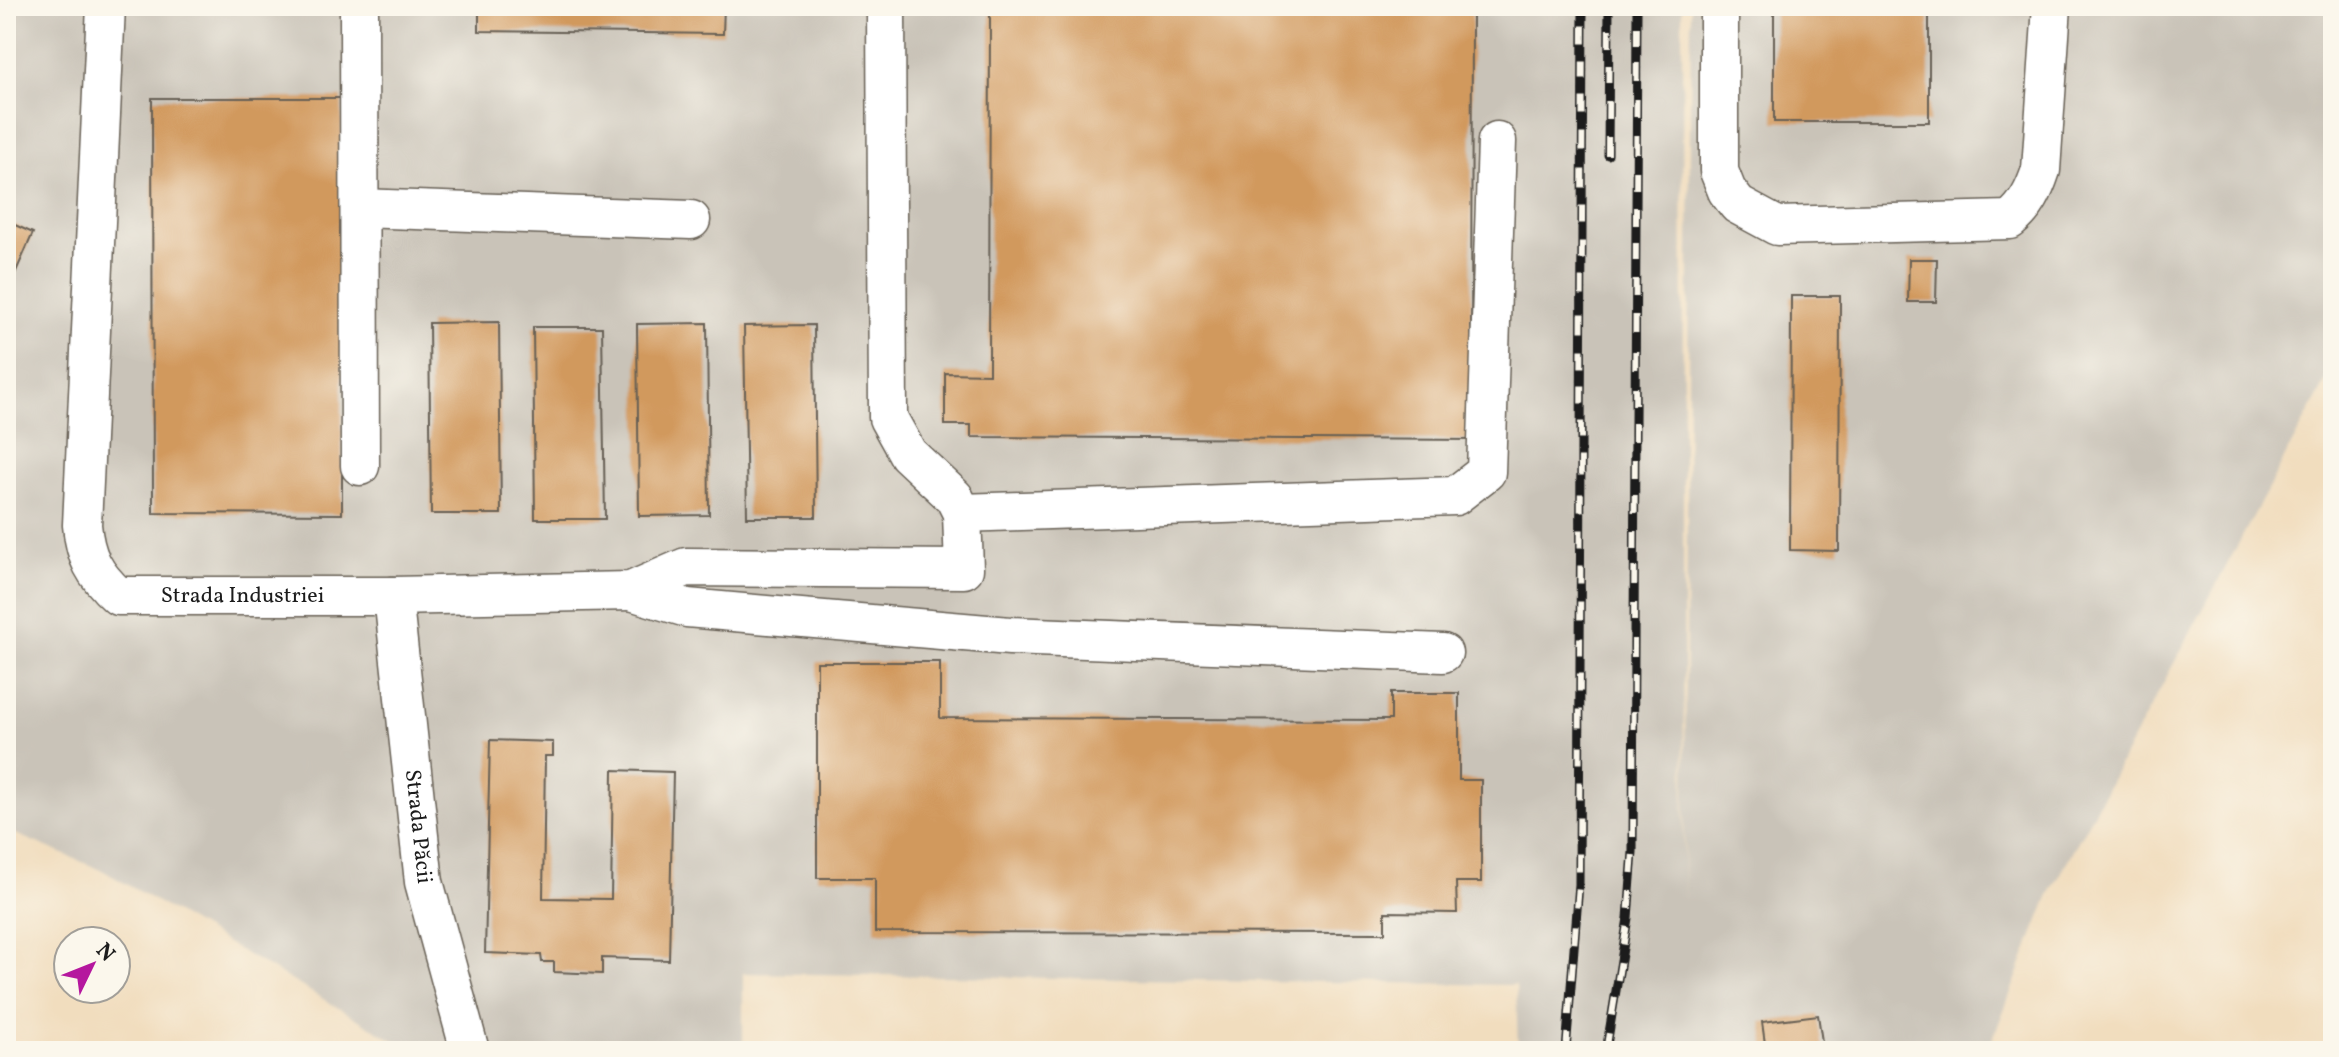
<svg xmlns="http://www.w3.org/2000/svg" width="2339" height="1057" font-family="Vollkorn,serif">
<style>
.industrial{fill:#c9c3b8}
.building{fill:#d1995d}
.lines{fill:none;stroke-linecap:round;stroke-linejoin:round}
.minor-casing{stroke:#676055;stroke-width:41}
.minor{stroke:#fff;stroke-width:38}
.rail-casing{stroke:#1c1c1c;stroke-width:9}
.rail{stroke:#fbf7ec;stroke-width:6;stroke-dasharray:18;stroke-linecap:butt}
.labels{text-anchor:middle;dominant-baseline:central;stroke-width:7;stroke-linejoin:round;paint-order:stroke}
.street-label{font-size:22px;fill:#1c1c1c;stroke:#fbf7ec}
</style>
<rect width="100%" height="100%" fill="#fbf7ec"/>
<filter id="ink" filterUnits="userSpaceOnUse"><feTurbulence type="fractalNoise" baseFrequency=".0125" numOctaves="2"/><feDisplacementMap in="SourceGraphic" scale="16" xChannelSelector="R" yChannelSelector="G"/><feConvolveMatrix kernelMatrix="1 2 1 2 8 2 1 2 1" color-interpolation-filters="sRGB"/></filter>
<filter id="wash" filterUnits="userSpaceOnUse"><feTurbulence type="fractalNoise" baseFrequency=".006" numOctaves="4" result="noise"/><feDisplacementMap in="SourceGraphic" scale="32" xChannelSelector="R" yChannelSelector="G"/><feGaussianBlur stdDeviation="1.8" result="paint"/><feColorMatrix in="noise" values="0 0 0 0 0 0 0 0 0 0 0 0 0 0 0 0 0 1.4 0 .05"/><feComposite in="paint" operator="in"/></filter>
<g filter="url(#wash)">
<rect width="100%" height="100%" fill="#f1ddbe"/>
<path class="industrial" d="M6 6H1682L1684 906 1691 6H2333V368L2048 897 1988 1051H1518L1516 985 743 973V1051H412L104 871 6 830Z"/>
<g id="blocks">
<g class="building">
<path d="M479 6H724L723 34 479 31Z"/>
<path d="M990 6H1472L1471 373 1483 440 971 437V425H945V373L989 374Z"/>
<rect x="1774" y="6" width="155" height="116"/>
<path d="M152 98H342V514L153 513Z"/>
<path d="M6 221 33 233 6 294Z"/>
<path d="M1909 259H1937L1936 302H1908Z"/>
<path d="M1791 296H1840L1839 551 1790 550Z"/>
<path d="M499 322 501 514H431L429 323Z"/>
<path d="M707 323 709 515 639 516 637 324Z"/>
<path d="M814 325 816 517H747L744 326Z"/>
<path d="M533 327H602L605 519H535Z"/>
<path d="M817 662H940V718L1391 720V693H1459V780H1481V882H1456L1457 913 1385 912V933L875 932V878H817Z"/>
<path d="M490 740 553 742V756H545L543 898 611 899 613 770 673 772 669 960 602 958V974L554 972V962H542L541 955 485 953Z"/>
<path d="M1818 1015 1823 1048 1813 1051H1766L1762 1022Z"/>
</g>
</g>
</g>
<g filter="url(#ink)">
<use href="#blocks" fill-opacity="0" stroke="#676055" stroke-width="2"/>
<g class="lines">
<g class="minor-casing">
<g id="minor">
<path id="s1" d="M106 6 82 525C85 557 94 574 118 596H393L631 591 686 567 964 569 962 513 954 497 908 454 888 418 886 6"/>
<path d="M359 6 360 466"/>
<path d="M1719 6V171L1727 191 1738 205 1777 226 2010 220C2027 206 2034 191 2041 170L2052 6"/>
<path d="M360 208 691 220"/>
<path d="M962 513 1455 496 1486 472 1497 141"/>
<path d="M631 591 687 608 1010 636 1443 653"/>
<path id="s2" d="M393 596 424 882 470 1051"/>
</g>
</g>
<use href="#minor" class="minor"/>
<g class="rail-casing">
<g id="rail">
<path d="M1608 155 1609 6"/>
<path d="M1566 1051 1579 884 1583 6"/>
<path d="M1606 1051 1628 918 1633 852 1637 6"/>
</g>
</g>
<use href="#rail" class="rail"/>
</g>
</g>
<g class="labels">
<g class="street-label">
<text stroke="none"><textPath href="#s1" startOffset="726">Strada Industriei</textPath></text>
<text stroke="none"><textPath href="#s2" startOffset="232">Strada Păcii</textPath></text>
</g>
</g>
<rect width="2339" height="1057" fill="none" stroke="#fbf7ec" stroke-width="32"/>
<g transform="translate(92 965) rotate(47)"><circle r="38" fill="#fbf7ec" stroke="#a29f99" stroke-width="2"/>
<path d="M0-6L14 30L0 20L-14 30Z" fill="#b5179e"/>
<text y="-12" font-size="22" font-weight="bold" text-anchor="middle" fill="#1c1c1c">N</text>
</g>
</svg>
